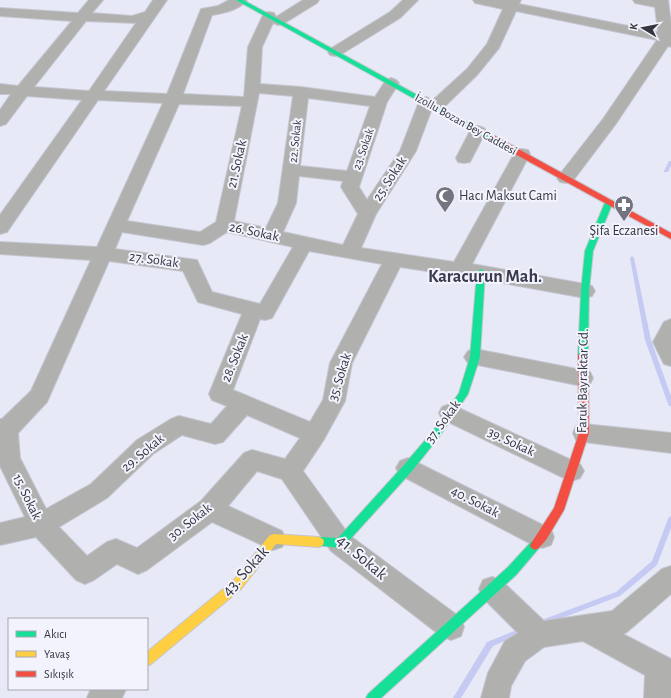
<svg xmlns="http://www.w3.org/2000/svg" width="671" height="698" font-family="'Alegreya Sans',sans-serif">
<style>
.lines{fill:none;stroke-linecap:round;stroke-linejoin:round}
.stream{fill:#c5caf3;fill-rule:evenodd}
.street-casing{stroke:#c5c6d0;stroke-width:2}
.fast-casing{stroke:#c5c6d0;stroke-width:2}
.slow-casing{stroke:#c5c6d0;stroke-width:2}
.jam-casing{stroke:#c5c6d0;stroke-width:2}
.street{fill:#b0b1af;fill-rule:evenodd}
.fast{fill:#16e098;fill-rule:evenodd}
.slow{fill:#ffcf43;fill-rule:evenodd}
.jam{fill:#f24e42;fill-rule:evenodd}
.labels{text-anchor:middle;dominant-baseline:central;stroke-width:4;stroke-linejoin:round;paint-order:stroke}
.far-street-label{font-size:12px;fill:#34353e;stroke:#f2f3fd}
.street-label{font-size:14px;fill:#34353e;stroke:#f2f3fd}
.poi-label{font-size:14px;fill:#34353e;stroke:#f2f3fd;text-anchor:start}
.near-street-label{font-size:17px;fill:#34353e;stroke:#f2f3fd}
.district-label{font-size:18px;font-weight:bold;fill:#393b4e;stroke:#f2f3fd}
</style>
<rect width="100%" height="100%" fill="#e7e9f7"/>
<g class="lines">
<g class="stream">
<path d="M669 161H671V166L668 172H664V171Z"/>
<path d="M632 256 634 258 651 340 671 396V406H669L668 404 645 340 630 258Z"/>
<path d="M671 516V528L657 565 620 596 541 626 539 625 537 623 539 621 616 592 652 561 668 519 669 517Z"/>
<path d="M524 627 526 628 528 630 526 632 493 646 461 698H453L487 642Z"/>
</g>
<g class="street-casing">
<g id="street">
<path d="M89 0H103L92 13 132 16 145 12 153 0H167L104 91 167 94 201 9 218 6 229 0H247C240 10 223 13 212 15L183 94 244 97 248 47 264 13 269 12 274 13 276 17 303 0H319L317 3 283 24 278 25 273 23 262 47 260 84 301 87 375 97 386 80 391 78 396 80 399 83 387 102 359 187 367 200 400 151 420 99 426 97 433 100 467 69 487 44 503 9 475 3 473 0H521L519 4 658 32 655 7 635 3 633 0H668L671 23V47L668 46 615 125 572 182 566 183 560 182 557 178 603 119 657 40 516 11 499 48 477 75 441 110 431 111 416 151 376 214 361 248 454 262 514 154 516 150 522 149 528 150 530 154 472 264 585 284 592 286 595 291 592 296 585 298 481 279 400 267 352 363 345 401 323 441 303 471 349 535 461 618 464 627 461 636 451 640 441 636 331 551 282 479 257 471 228 506 282 531 286 539 282 547 273 550 212 522 147 570 138 574 117 564 94 580 85 584 76 580 36 537 0 545V523L25 517 0 466V419H2L31 391 91 260 0 254V242L97 247 163 103 98 100 7 232 0 234V215L82 100 27 96 6 124 0 126V110L11 94H0V84L18 86 72 21 0 16V8L78 13ZM86 21 136 23 89 91 34 87ZM259 93 293 96 278 203 266 228 234 221ZM308 98 370 106 347 171 300 166ZM179 104 242 106 216 222 200 232 127 221ZM299 176 343 181 341 187 358 214 343 245 283 232 296 203ZM122 232 203 245 210 243 227 232 293 247 260 304 212 292 197 260 115 249ZM309 251 382 264 330 363 323 400 310 422 233 390 260 319 265 320 272 318ZM109 261 183 271 198 302 242 314 209 394 212 400 227 406 211 424 179 416 171 419 137 440 91 484 46 509 20 458 18 433 47 402ZM247 415 300 438 285 459 252 450 244 453 201 501 137 548 116 539 107 542 87 556 59 527 107 498 153 454 182 435 215 444 223 442Z"/>
<path d="M403 0H418L400 18 340 55 335 56 330 55 328 52 330 49 390 12Z"/>
<path d="M478 126 484 128 486 131 472 158 470 162 464 163 458 162 456 158 470 131 472 128Z"/>
<path d="M671 319V366L664 364 653 342 664 322Z"/>
<path d="M475 349 582 370 590 372 593 378 590 384 582 386 468 363 464 357 468 351Z"/>
<path d="M450 404 580 464 584 471 580 478 572 481 564 478 442 419 439 413 442 407Z"/>
<path d="M584 424 671 433V453L584 442 576 440 573 433 576 426Z"/>
<path d="M408 458 551 529 554 537 551 545 542 548 533 545 400 475 396 468 400 461Z"/>
<path d="M671 566V594L627 632 623 634 671 659V698H644L645 675 583 641 544 647 525 661 511 686 509 698H481L488 673 505 641 518 633 483 598 479 589 483 580 492 577 501 580 544 621 612 611 662 569Z"/>
<path d="M91 689H126L122 698H87Z"/>
</g>
</g>
<g class="fast-casing">
<g id="fast">
<path d="M236 0H243L496 138 492 140H489Z"/>
<path d="M606 200H612L613 202 593 251 589 291 588 355 586 357H580L578 355 581 291 585 251Z"/>
<path d="M481 269 485 272 480 357 468 394 439 437 412 471 344 546 340 548 315 545 314 542 315 539 319 537 338 538 404 465 433 431 459 393 470 357 477 272Z"/>
<path d="M535 540 539 542 540 545 539 548 516 575 381 698H366L368 694 508 567 531 542Z"/>
</g>
</g>
<g class="slow-casing">
<path id="slow" d="M273 534 319 537 323 539 324 542 323 545 319 547 276 544 241 589 151 664 147 666V652L233 581 269 536Z"/>
</g>
<g class="jam-casing">
<g id="jam">
<path d="M489 136H495L671 233V239L489 140Z"/>
<path d="M583 352 586 353 588 355 589 433 564 510 546 540 539 548 535 550 531 548 530 545 554 508 579 433 578 355 580 353Z"/>
</g>
</g>
<use href="#street" class="street"/>
<use href="#fast" class="fast"/>
<use href="#slow" class="slow"/>
<use href="#jam" class="jam"/>
</g>
<defs>
<g id="mosque-pin" transform="scale(1)"><path d="M0 17L-7.5 6A9.5 9.5 0 1 1 7.5 6Z" fill="#73747f" stroke="#f2f3fd"/><path d="M3.5-4.9A6 6 0 1 0 3.5 4.9A5 5 0 1 1 3.5-4.9Z" fill="#fff"/></g>
<g id="pharmacy-pin" transform="scale(1)"><path d="M0 17L-7.5 6A9.5 9.5 0 1 1 7.5 6Z" fill="#73747f" stroke="#f2f3fd"/><path d="M-2-6h4v4h4v4h-4v4h-4v-4h-4v-4h4Z" fill="#fff"/></g>
</defs>
<g fill-rule="evenodd">
<use href="#mosque-pin" x="445" y="196"/>
<use href="#pharmacy-pin" x="624" y="205"/>
</g>
<g class="labels">
<g class="far-street-label">
<text transform="translate(466 124) rotate(29)">İzollu Bozan Bey Caddesi</text>
<text transform="translate(295 141) rotate(-84)">22. Sokak</text>
<text transform="translate(363 149) rotate(-71)">23. Sokak</text>
</g>
<g class="street-label">
<text transform="translate(237 164) rotate(-77)">21. Sokak</text>
<text transform="translate(390 179) rotate(-57)">25. Sokak</text>
<text transform="translate(254 232) rotate(12)">26. Sokak</text>
<text transform="translate(154 260) rotate(8)">27. Sokak</text>
<text transform="translate(235 358) rotate(-68)">28. Sokak</text>
<text transform="translate(340 377) rotate(-73)">35. Sokak</text>
<text transform="translate(583 381) rotate(-89)">Faruk Bayraktar Cd.</text>
<text transform="translate(443 422) rotate(-54)">37. Sokak</text>
<text transform="translate(511 442) rotate(25)">39. Sokak</text>
<text transform="translate(143 453) rotate(-40)">29. Sokak</text>
<text transform="translate(27 497) rotate(64)">15. Sokak</text>
<text transform="translate(475 502) rotate(27)">40. Sokak</text>
<text transform="translate(190 522) rotate(-38)">30. Sokak</text>
</g>
<g class="poi-label">
<text x="459" y="196">Hacı Maksut Cami</text>
<text x="624" y="231" text-anchor="middle">Şifa Eczanesi</text>
</g>
<g class="near-street-label">
<text transform="translate(362 557) rotate(40)">41. Sokak</text>
<text transform="translate(245 571) rotate(-48)">43. Sokak</text>
</g>
<g class="district-label">
<text x="485" y="277">Karacurun Mah.</text>
</g>
</g>
<rect x="8" y="618" width="140" height="72" fill="#f2f3fd" stroke="#a6a7b1"/>
<rect x="16" y="631" width="20" height="6" fill="#16e098" stroke="#a6a7b1"/>
<text x="44" y="638" font-size="12" fill="#34353e">Akıcı</text>
<rect x="16" y="651" width="20" height="6" fill="#ffcf43" stroke="#a6a7b1"/>
<text x="44" y="658" font-size="12" fill="#34353e">Yavaş</text>
<rect x="16" y="671" width="20" height="6" fill="#f24e42" stroke="#a6a7b1"/>
<text x="44" y="678" font-size="12" fill="#34353e">Sıkışık</text>
<g transform="translate(643 28) rotate(280)" stroke="#f2f3fd" stroke-width="3" paint-order="stroke">
<path d="M0-3L7 15L0 10L-7 15Z" fill="#34353e"/>
<text y="-6" font-size="11" font-weight="bold" text-anchor="middle" fill="#34353e">K</text>
</g>
</svg>
